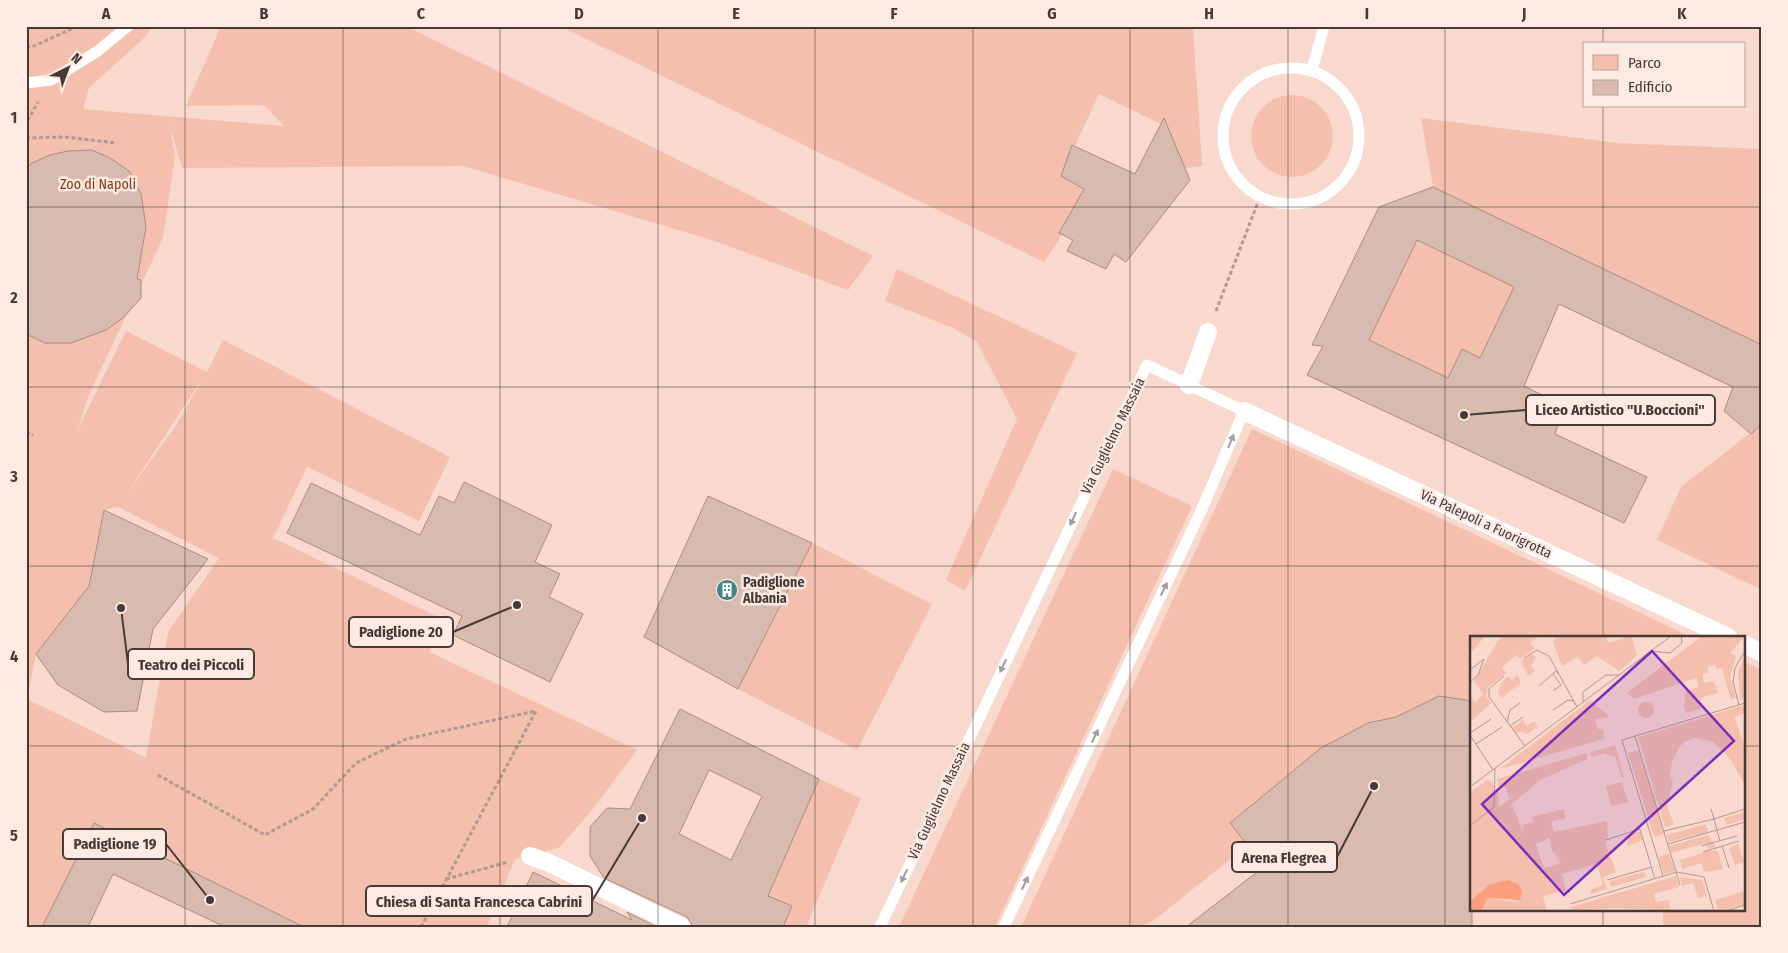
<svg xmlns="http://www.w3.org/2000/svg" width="1788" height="953" font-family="'Fira Sans Condensed',sans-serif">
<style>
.green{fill:#f4bfac;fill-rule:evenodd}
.building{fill:#d9baaf;stroke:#aa8c82;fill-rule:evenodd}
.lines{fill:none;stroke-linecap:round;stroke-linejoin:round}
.path{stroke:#b29a91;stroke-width:3;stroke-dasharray:4 2.5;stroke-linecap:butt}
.service{stroke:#fff;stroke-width:11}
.pedestrian{stroke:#fff;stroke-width:18}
.oneway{fill:#a29c9a}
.grid{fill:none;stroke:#463a35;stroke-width:1;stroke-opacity:0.55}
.labels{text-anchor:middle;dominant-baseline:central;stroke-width:5;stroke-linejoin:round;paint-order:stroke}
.park-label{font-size:14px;fill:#883515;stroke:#fdeae3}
.street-label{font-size:14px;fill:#463a35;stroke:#fdeae3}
.poi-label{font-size:14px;font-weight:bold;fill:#463a35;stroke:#fdeae3;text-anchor:start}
.inset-road{fill:none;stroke:#b19991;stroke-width:1}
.view{fill:#7b2cbf;fill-opacity:0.15;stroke:#7b2cbf;stroke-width:2.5}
.inset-edge{fill:none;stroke:#463a35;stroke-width:2.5}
.leader{fill:none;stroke:#463a35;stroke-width:2}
.callout-dot{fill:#463a35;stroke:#fdeae3;stroke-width:2}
.callout{fill:#fdeae3;stroke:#463a35;stroke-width:2}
.callout-label{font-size:15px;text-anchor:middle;font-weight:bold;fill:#463a35}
.neatline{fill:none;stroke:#463a35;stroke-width:2}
.grid-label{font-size:16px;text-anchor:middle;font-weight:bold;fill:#463a35}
</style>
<rect width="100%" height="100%" fill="#f9d9ce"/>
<g class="green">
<path d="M26 26H152L144 38 89 88 83 109 284 126 264 105 186 106 221 26H406L873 256 848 290 712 240 463 166 182 168 170 126 175 156 163 238 89 394 78 429 126 331 207 372 223 340 450 457 419 521 307 467 273 538 444 620 429 652 637 750 592 810 559 848 515 859 487 927H304L94 823 42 927H26ZM201 382 175 427 128 492 200 382ZM118 507 219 558 168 632 146 758 27 699 36 654 89 586 104 510Z"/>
<path d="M560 26H1193L1202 166 1185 168 1161 124 1099 94 1061 176 1096 196 1069 215 1059 240 1044 262Z"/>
<circle cx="1292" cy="136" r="41"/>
<path d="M1421 118 1618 143 1762 149V340L1760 344 1433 187Z"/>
<path d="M1417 240 1514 287 1480 358 1462 349 1448 378 1369 340Z"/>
<path d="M897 269 1077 353 965 591 946 580 1017 419 977 342 953 328 885 301Z"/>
<path d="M1762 424V590L1657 540 1681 487Z"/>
<path d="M1252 429 1691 637H1472V701L1368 723 1321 748 1248 842 1233 857 1153 921 1139 927H1021Z"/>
<path d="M1113 469 1192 506 995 927H899Z"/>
<path d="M812 543 932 604 857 750 738 689Z"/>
<path d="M1744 662 1762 670V927H1663V909H1744Z"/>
<path d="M819 779 861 798 806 927H783L792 906 768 896Z"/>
</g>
<g class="building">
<path d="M1164 118 1190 180 1126 262 1114 254 1106 269 1067 251 1073 240 1059 233 1084 189 1061 176 1072 145 1135 174Z"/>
<path d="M92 150 110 158 129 171 141 194 146 227 137 279 141 280V298L124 317 106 330 71 343H45L26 334V169L32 163 50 155 68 151Z"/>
<path d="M1433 187 1762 345V424L1751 434 1724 411 1733 387 1559 304 1524 386 1564 406 1555 434 1647 477 1624 523 1307 375 1323 346 1312 345 1379 207ZM1417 240 1514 287 1480 358 1462 349 1448 378 1369 340Z"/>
<path d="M464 482 552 525 535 562 560 574 549 597 583 614 550 682 453 635 462 616 287 533 311 483 420 535 439 496 454 503Z"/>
<path d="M708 496 812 543 738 689 644 637Z"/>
<path d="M104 510 208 559 153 629 137 711 104 712 58 685 36 654 89 586Z"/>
<path d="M1439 696 1472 701V927H1186L1288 848 1245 842 1230 823 1321 748 1368 723 1396 717Z"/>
<path d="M680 709 819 779 768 896 792 906 783 927H693L687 917 604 878 590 856V827L607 808 630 809ZM709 770 762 796 731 860 679 834Z"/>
<path d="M94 823 304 927H225L113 874 88 927H42Z"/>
<path d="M533 872 632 920 627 912 657 927H507Z"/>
</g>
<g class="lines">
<g class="path">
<path d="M26 47 34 46 78 26"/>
<path d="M26 118H29L38 102"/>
<path d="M26 138 64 137 117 143"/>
<path d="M1216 311 1260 197"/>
<path d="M26 432 33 435"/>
<path d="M158 775 265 835 313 809 356 763 406 739 536 711 421 927"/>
<path d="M446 879 508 862"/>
</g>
<g class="service">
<circle cx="1291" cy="136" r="68"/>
<path d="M1312 70 1324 26"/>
<path d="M26 83 51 80 98 51 128 26"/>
<path d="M880 927 1147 365 1244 411 1201 511 1004 927"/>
</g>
<g class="pedestrian">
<path d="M1189 385 1208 332"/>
<path d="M1244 411 1728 637"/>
<path d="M1744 644 1762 653"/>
<path d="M530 856 547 862 682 927"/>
</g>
</g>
<defs><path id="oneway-solid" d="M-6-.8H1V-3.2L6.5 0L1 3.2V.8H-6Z" transform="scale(1.25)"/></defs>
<g class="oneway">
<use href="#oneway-solid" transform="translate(1231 441) rotate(-67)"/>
<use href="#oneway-solid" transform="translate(1073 519) rotate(115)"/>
<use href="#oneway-solid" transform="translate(1164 589) rotate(-65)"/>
<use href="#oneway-solid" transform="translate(1003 666) rotate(115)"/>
<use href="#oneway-solid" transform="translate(1095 736) rotate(-65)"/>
<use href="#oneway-solid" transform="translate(904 876) rotate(115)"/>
<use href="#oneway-solid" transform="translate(1025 883) rotate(-65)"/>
</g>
<path class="grid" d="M185 26V927M343 26V927M500 26V927M658 26V927M815 26V927M973 26V927M1130 26V927M1288 26V927M1445 26V927M1603 26V44M1603 106V637M26 207H1762M26 387H1762M26 566H1762M26 746H1472M1744 746H1762M1603 909V927"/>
<defs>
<g id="building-disc" transform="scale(1.125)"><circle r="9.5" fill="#418884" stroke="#fdeae3"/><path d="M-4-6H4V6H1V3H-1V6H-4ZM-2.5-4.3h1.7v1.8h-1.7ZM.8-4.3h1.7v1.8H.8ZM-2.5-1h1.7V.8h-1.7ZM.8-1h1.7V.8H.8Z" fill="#fff"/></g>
</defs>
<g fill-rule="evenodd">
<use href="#building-disc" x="727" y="590"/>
</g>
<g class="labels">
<g class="park-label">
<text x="98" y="184">Zoo di Napoli</text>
</g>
<g class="street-label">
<text transform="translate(1113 436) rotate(-64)">Via Guglielmo Massaia</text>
<text transform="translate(1486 524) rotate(25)">Via Palepoli a Fuorigrotta</text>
<text transform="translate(939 801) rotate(-65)">Via Guglielmo Massaia</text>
</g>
<g class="poi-label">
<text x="743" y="582">Padiglione<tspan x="743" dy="16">Albania</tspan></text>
</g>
</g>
<g transform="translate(1470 636)">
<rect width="275" height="275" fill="#f9d9ce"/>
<path d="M0 0H15L3 15 0 14ZM31 0H69L60 7 65 12 50 23 46 19 32 31 36 37 17 52 16 61 21 67 0 86V61L5 66 13 58 4 45ZM87 0H136L138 7 161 0 167 20 149 35 127 20 114 29 108 21 92 30 83 6ZM232 0H275L260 17 266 20 260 42 266 62 261 64 252 32 247 33 245 29 237 31 239 36 233 38V42L234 47 244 45 248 57 230 62 233 72 216 77 214 70 216 55 229 51 226 42 164 63 157 57ZM62 18 66 21 61 30 65 35 58 40 51 25ZM275 19V62L270 64 268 35ZM48 39 51 47 31 62 28 57 32 46 38 40 42 44ZM120 64 140 81 125 83 128 93H133L134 103 30 133ZM168 74a8 8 0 1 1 16 0a8 8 0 1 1-16 0ZM275 69V77L264 81 275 111V149L259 121 243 106 225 102 216 105 209 111 202 126 200 140 203 144 197 171 204 188 195 191 168 101ZM53 84 57 90 64 85 68 90 57 98 51 95 46 98 42 92ZM145 109 154 141 152 142 145 121 134 117 122 121 120 117ZM169 114 194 198 184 201 158 117ZM117 117V123L70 144 42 168 54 198 52 189 63 186 62 181 94 173 96 182 81 186 84 196 137 185 138 201 135 206 146 236 133 241 137 253 121 258 120 254 133 249 127 228 92 238 96 254 73 260 77 275H11L18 262 47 266 20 248 0 265V156L18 144 22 146 25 153 28 152 29 171 49 156 39 162 35 151H29L27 143ZM80 202 82 214 91 227 74 232 66 208ZM152 146 158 166 141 170 136 150ZM275 176V183L256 189 254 182ZM236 188 238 196 199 206 197 199ZM170 195 173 204 158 210 157 200ZM238 199 246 211 238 213 236 207 201 217 199 210ZM268 208 274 226 265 229 259 212ZM239 215H248L253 233 235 236 231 227 212 233 210 224ZM199 218 205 235 194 238 188 221ZM174 236 176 241 141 251 140 245ZM206 240 209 251 184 258 186 266 198 264 201 275 144 272 102 275 101 271ZM210 241 232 244 237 260 228 262 223 247 212 250ZM275 255V269L248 275 245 264Z" fill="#f4bfac" fill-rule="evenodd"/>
<path d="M38 244 48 248 52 255 50 264 18 262 11 275H0V265L20 248Z" fill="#fd9e7d"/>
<path class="inset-road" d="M182 15 200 17 212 7 211 0M54 22 67 14 79 20 107 71M0 34 14 23 8 39 0 46M83 38 91 49 83 55M34 40 19 53V61L55 110M69 50 86 35 88 38M113 66V56L136 39H149M269 69 263 46 265 32 275 15M83 74 98 64 104 65M37 86 40 74 50 67M40 90 53 81M0 97 21 83M0 99 23 134M165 100 210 249M6 108 32 91M0 151 201 0M241 173 244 183 275 173M0 190 24 171 25 132M194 195 244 183 250 205M136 204 170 193 185 243M198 208 275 186M231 210 267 200M252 210 259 232M233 216 269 205M193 240 152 104 275 67M137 244 182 231M100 268 207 236 234 241 244 275M256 275 275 269"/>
<path class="view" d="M182 15 264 105 94 259 12 168Z"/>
<rect width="275" height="275" class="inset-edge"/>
</g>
<path class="leader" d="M1464 415L1526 410M517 605L453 632M121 608L128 664M210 900L166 844M1374 786L1337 857M642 818L592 901"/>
<g class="callout-dot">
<circle cx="1464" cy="415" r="5"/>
<circle cx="517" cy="605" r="5"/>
<circle cx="121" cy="608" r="5"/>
<circle cx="210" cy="900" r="5"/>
<circle cx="1374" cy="786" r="5"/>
<circle cx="642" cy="818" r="5"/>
</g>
<g class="callout">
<rect x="1526" y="395" width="189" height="30" rx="5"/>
<rect x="349" y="617" width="104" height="30" rx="5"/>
<rect x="128" y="649" width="126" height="30" rx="5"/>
<rect x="63" y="829" width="103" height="30" rx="5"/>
<rect x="1232" y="842" width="105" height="30" rx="5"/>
<rect x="366" y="886" width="226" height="30" rx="5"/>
</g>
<g class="callout-label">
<text x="1620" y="415">Liceo Artistico "U.Boccioni"</text>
<text x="401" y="637">Padiglione 20</text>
<text x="191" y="670">Teatro dei Piccoli</text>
<text x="115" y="849">Padiglione 19</text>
<text x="1284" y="863">Arena Flegrea</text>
<text x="479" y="907">Chiesa di Santa Francesca Cabrini</text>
</g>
<rect width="1788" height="953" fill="none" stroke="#fdeae3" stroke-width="55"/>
<rect x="1583" y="42" width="162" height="65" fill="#fdeae3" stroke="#b4a49d"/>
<rect x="1593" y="55" width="25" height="15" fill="#f4bfac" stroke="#b4a49d"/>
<text x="1628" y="68" font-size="15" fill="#463a35">Parco</text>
<rect x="1593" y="80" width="25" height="15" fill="#d9baaf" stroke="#b4a49d"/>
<text x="1628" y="92" font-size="15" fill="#463a35">Edificio</text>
<g transform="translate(68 68) rotate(42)" stroke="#fdeae3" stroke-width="4" paint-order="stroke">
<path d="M0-4L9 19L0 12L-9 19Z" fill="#463a35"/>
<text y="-8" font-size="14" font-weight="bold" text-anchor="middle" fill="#463a35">N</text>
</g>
<rect x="28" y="28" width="1732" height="898" class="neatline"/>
<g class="grid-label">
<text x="106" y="19">A</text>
<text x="264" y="19">B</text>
<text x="421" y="19">C</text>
<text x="579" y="19">D</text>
<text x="736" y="19">E</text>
<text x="894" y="19">F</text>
<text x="1052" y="19">G</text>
<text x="1209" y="19">H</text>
<text x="1367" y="19">I</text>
<text x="1524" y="19">J</text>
<text x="1682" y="19">K</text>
<text x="14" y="123">1</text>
<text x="14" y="303">2</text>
<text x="14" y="482">3</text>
<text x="14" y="662">4</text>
<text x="14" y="841">5</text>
</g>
</svg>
